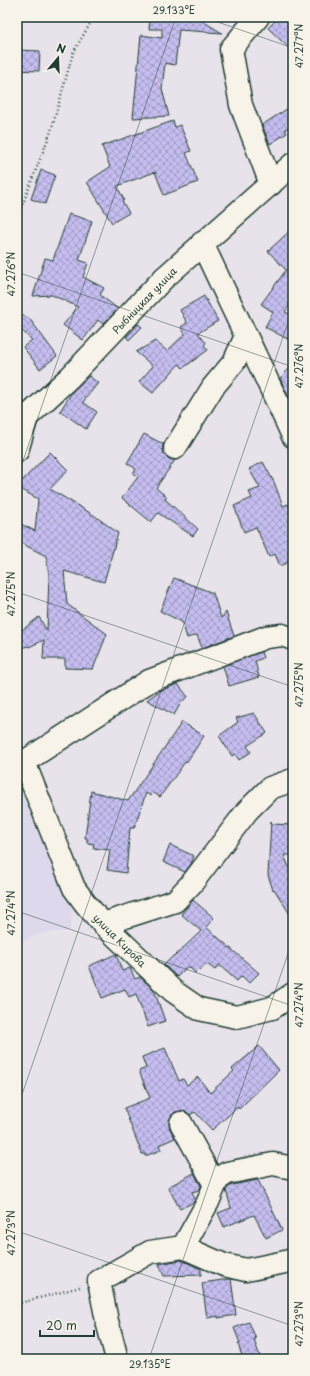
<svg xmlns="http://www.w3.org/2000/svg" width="310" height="1376" font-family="'Playpen Sans',sans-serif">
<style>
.built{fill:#ded8ec}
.building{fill:url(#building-cross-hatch);stroke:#1f3d34}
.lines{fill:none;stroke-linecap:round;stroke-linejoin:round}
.minor-casing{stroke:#1f3d34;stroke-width:25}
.path{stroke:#1f3d34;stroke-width:2.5;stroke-dasharray:1 3;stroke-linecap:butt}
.minor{stroke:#f7f3e8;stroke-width:22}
.ticks{fill:none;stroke:#1f3d34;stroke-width:1;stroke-opacity:0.45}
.labels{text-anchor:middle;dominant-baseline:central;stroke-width:3.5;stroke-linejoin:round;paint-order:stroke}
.street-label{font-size:10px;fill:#1f3d34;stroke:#f7f3e8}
.neatline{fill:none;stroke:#1f3d34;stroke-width:1.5}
.ticks-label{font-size:10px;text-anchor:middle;fill:#1f3d34}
</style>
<defs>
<pattern id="building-cross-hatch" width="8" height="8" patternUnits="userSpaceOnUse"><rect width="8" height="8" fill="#c5bdef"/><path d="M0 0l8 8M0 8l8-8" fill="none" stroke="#9f9bc2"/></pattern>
</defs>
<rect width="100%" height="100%" fill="#e8e3ea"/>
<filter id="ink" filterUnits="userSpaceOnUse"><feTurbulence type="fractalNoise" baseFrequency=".025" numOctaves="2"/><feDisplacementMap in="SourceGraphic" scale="8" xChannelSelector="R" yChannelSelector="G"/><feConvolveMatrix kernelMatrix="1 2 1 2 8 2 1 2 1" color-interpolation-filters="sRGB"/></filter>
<g filter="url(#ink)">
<path class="built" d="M17 768 72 910 70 931 42 933 17 944Z"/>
<g class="building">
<path d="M150 17H196L222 33 179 30 175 65 165 63 162 89 169 116 133 118 141 35 162 38V29H149Z"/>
<path d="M279 17H293V52L268 28Z"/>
<path d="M17 50 40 51 39 71 17 70Z"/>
<path d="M293 105V125L285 129 287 133 270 144 262 125Z"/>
<path d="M173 121 175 127 180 125 191 151 186 153 198 182 164 195 155 172 117 186 124 200 122 201 129 213 112 223 87 182 110 167 102 146Z"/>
<path d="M41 170 55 175 45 204 31 199Z"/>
<path d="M69 214 92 221 79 260 88 263 83 277 104 288 100 295 118 309 103 324 98 320 83 340 63 325 78 307 52 295 33 296 45 258 53 260Z"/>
<path d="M293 228V300L285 312 293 316V342L265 327 273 312 261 304 286 270 268 251Z"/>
<path d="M204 296 218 321 198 333 206 343 204 345 208 350 183 368 179 364 153 393 139 382 153 366 136 352 155 341 167 351 185 334 181 327 187 323 180 310Z"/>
<path d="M17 313 29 318 57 356 40 369 23 347 32 340 17 326Z"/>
<path d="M138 324 142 327 129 340 126 337Z"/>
<path d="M293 365V401L288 396 280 378Z"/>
<path d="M89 376 98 383 83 402 97 412 86 429 60 411 73 391Z"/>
<path d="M144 434 163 444V448L164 454 169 459 175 460 156 488 167 497 165 499 198 529 193 536 158 513 151 522 122 498 138 477 133 473 136 469 127 463Z"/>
<path d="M50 452 68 470 50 489 95 516 118 533 104 582 64 571 67 604 107 634 93 669 65 668V659H43L44 640 29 647 28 646 17 649V634L39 617 47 631 49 575 46 556 17 541V522L35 531 38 499 17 487V486Z"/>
<path d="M263 462 274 482 283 506 288 504 289 507 293 506V560L280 566 275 554 269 557 256 527 244 532 234 506 252 498 249 492 260 488 249 469Z"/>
<path d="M174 578 213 593 221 618 226 612 234 636 202 648 197 635 187 638 182 622 160 611Z"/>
<path d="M261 652 263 658 255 661 259 677 229 686 223 666Z"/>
<path d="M178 684 188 697 182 701 174 715 147 700 159 691Z"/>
<path d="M254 713 267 733 247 746 251 752 239 760 235 754 232 756 219 736 238 722 236 718Z"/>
<path d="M182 722 204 736 186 763 185 762 160 797 154 793 151 796 146 793 134 828H130L126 873 107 870 110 850 93 848 94 844 87 843V838H85L91 791 128 801Z"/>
<path d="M271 821 272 824 293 825V855H284L293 877V919L274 889 273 890 268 875Z"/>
<path d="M170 845 194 856 191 864 185 872 163 862Z"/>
<path d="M193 900 214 918 206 927 259 973 249 983 242 976 237 981 219 965 215 970 207 964 199 971 198 970 195 973 188 966 177 977 164 965 174 955 175 956 201 931 181 914Z"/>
<path d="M116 954 122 971 130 968 135 979 140 977 154 990 165 1021 148 1027 136 994 129 997 125 989 102 998 89 966Z"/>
<path d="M259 1046 279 1070 239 1109 238 1107 212 1130 195 1112 190 1115 187 1112 182 1111 175 1112 171 1116 169 1123 170 1129 175 1138 159 1145 161 1150 145 1156V1154H142L124 1108 150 1098 139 1071 146 1068 142 1057 165 1048 179 1081 183 1079 187 1085 198 1077 210 1093 234 1071 232 1069Z"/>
<path d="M194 1173 201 1186 199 1190 192 1192 195 1199 194 1202 180 1209 168 1187Z"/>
<path d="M258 1180 282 1230 266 1238 254 1215 224 1227 218 1213 231 1208 226 1190 227 1188 232 1185Z"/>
<path d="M181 1260 201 1269V1275L164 1276 159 1264Z"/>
<path d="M229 1279H231L236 1315 218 1318V1316L207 1318 202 1283Z"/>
<path d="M249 1322 256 1339 254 1340 261 1359H243L238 1344 240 1343 234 1328Z"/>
</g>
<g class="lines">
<g class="minor-casing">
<g id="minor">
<path d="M258 17 231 49 241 105 271 184"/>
<path d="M202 243C232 308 264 372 293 436"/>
<path d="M175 448 213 387 234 362 246 336"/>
<path d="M17 451 27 417 70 377 164 278 293 164"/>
<path d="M24 762 60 853 74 888 85 903 103 924 173 991 199 1009 237 1017 272 1008 293 994"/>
<path d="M24 762 149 681 266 637 282 635 293 639"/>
<path d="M103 924 175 901 192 883 247 811 270 788 293 780"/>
<path d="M181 1123 215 1185"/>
<path d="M183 1247 208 1202 217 1180 227 1173 273 1164 293 1168"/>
<path d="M117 1359 107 1321 99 1281 150 1252 183 1247 224 1265 246 1270 290 1261 293 1259"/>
</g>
</g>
<g class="path">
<path d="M17 215 22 206 51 131 73 53 94 17"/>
<path d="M17 1304 80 1287"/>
</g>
<use href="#minor" class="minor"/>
</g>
</g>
<path class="ticks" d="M203 17 293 48M17 272 293 367M17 478 176 17M17 592 293 687M17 911 293 1006M17 1109 293 308M17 1231 293 1326M149 1359 293 939"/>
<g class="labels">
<g class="street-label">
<text transform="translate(144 300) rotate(-46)">Рыбницкая улица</text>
<text transform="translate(120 940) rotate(45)">улица Кирова</text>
</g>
</g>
<rect width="310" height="1376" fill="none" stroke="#f7f3e8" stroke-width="44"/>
<g transform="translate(58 58) rotate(19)" stroke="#f7f3e8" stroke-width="3" paint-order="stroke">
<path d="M0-3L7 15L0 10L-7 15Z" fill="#1f3d34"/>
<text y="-6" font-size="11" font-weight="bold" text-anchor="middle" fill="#1f3d34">N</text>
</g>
<path d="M40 1330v6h54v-6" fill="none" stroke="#1f3d34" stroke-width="2"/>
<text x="46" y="1330" font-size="12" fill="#1f3d34" stroke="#f7f3e8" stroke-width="3" paint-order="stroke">20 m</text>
<rect x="22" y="22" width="266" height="1332" class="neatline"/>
<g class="ticks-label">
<text x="174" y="14">29.133°E</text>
<text transform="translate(299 46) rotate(-90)" y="4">47.277°N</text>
<text transform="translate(11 274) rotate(-90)" y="4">47.276°N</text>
<text transform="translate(299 366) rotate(-90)" y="4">47.276°N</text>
<text transform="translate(11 594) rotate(-90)" y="4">47.275°N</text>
<text transform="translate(299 685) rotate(-90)" y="4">47.275°N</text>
<text transform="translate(11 913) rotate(-90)" y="4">47.274°N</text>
<text transform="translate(299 1005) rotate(-90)" y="4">47.274°N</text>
<text transform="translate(11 1233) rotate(-90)" y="4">47.273°N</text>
<text transform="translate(299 1324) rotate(-90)" y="4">47.273°N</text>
<text x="150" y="1368">29.135°E</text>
</g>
</svg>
